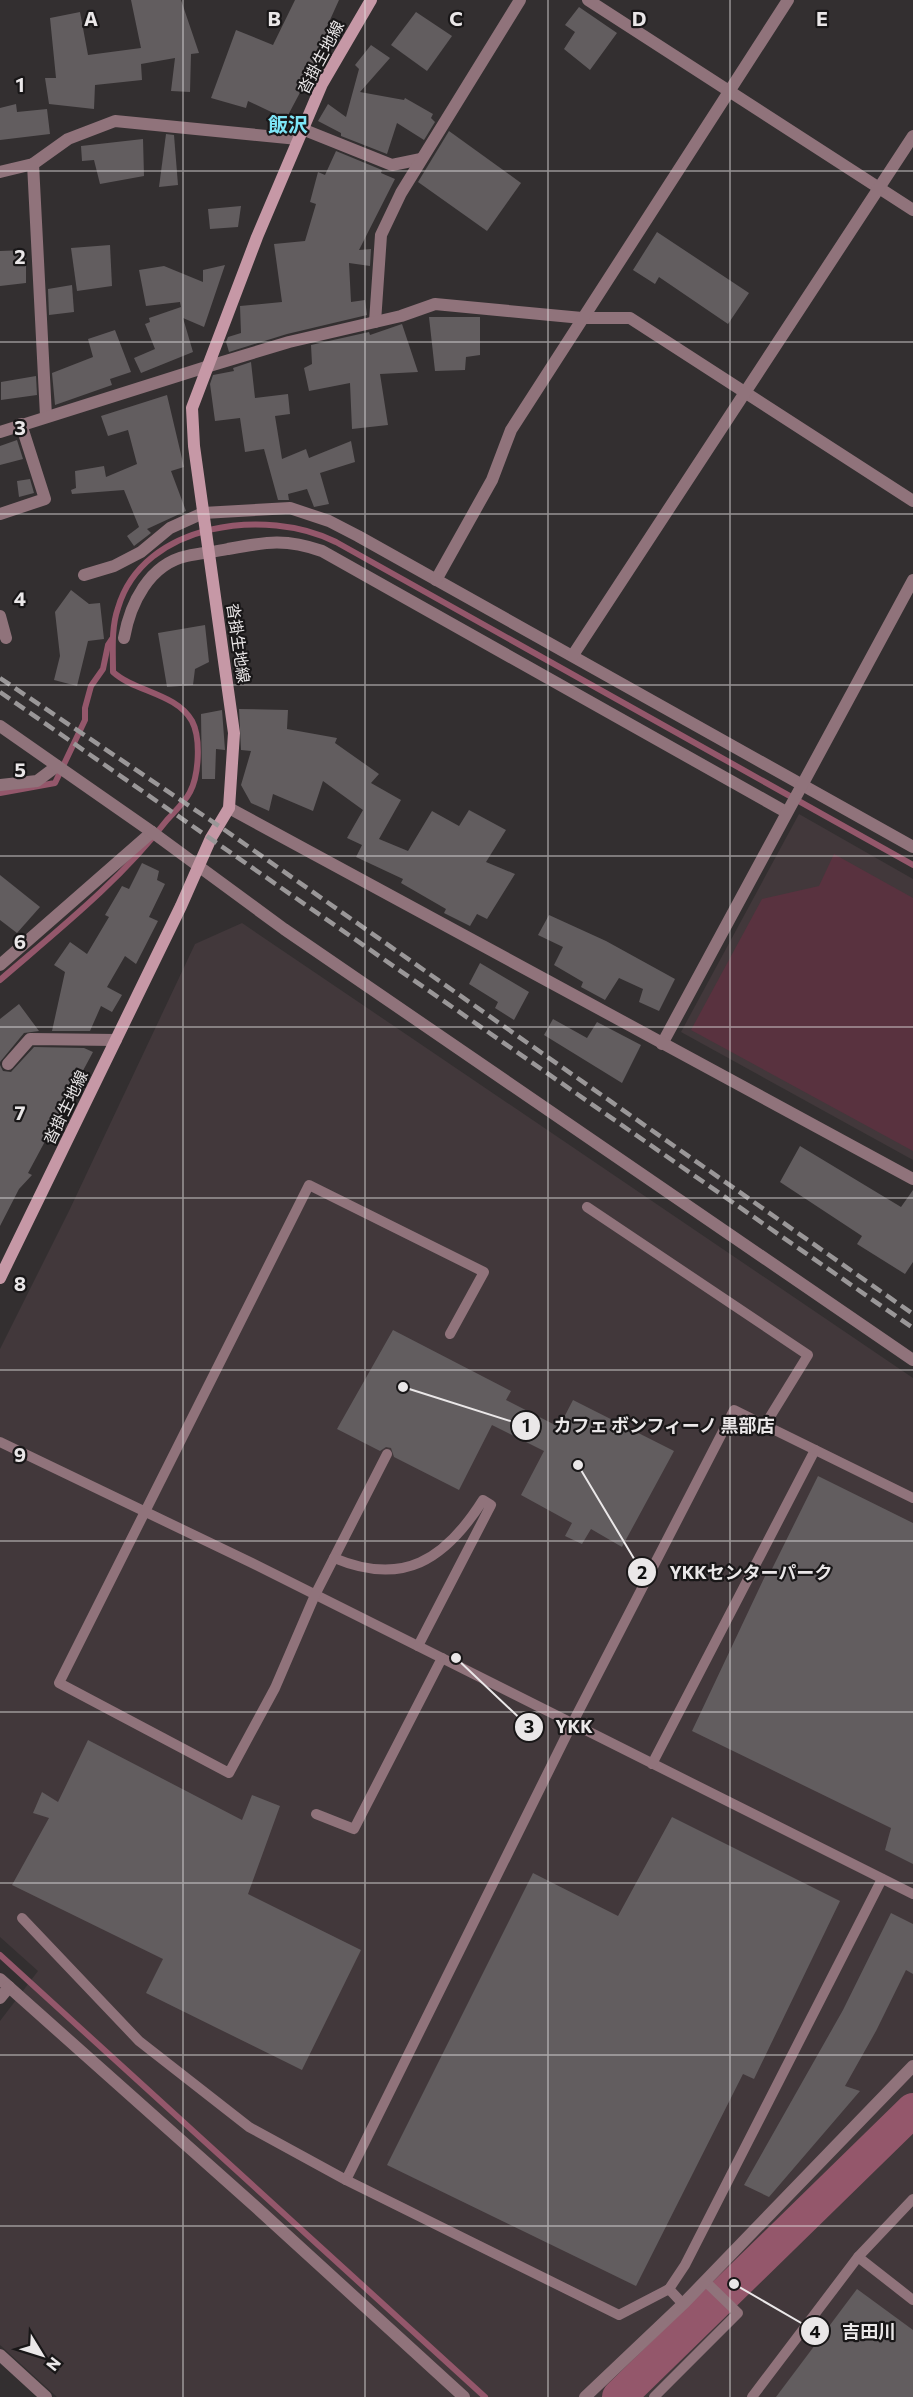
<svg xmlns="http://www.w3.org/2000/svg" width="913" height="2397" font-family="Commissioner,'Noto Sans JP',sans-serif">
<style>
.built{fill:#42383b}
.green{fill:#59323f}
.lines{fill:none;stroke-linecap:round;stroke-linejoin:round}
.stream{stroke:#94576b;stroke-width:6}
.river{stroke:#94576b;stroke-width:34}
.building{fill:#625d5f}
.service{stroke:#90737b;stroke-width:10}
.minor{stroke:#90737b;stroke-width:12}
.tertiary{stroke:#90737b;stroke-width:12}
.secondary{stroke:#c698a6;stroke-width:12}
.rail{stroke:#9a9798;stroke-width:4.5;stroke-dasharray:12 6;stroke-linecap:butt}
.grid{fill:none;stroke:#eae7e8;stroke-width:1.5;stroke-opacity:0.55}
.labels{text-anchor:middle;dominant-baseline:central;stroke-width:4.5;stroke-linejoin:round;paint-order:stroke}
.street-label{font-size:16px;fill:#eae7e8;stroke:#191718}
.quarter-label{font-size:20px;font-weight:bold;fill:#7de5f7;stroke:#191718}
.grid-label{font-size:20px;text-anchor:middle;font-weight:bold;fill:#eae7e8;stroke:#191718;stroke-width:4.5;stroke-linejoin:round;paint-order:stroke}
.leader{fill:none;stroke:#eae7e8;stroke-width:2}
.callout-dot{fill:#eae7e8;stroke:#191718;stroke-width:2}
.mark-label{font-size:18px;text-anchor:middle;font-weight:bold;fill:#111}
.callout-label{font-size:18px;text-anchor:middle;font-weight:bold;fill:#eae7e8;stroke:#191718;stroke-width:4.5;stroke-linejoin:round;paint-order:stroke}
</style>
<rect width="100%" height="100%" fill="#332f30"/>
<g class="built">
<path d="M799 814 913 879V1160L681 1032Z"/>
<path d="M242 923 913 1378V2397H57L0 2345V2021L38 1971 0 1937V1349L69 1211 195 944Z"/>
</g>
<path class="green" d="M834 854 913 898V1151L691 1030 762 899 819 886Z"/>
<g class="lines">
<g class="stream">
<path d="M0 793 55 783 85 720V708L91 686 103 669 108 645 112 639"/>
<path d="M0 980C58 930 120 881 167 820 175 811 185 802 190 792 199 775 201 738 192 721 176 693 135 692 113 672 113 651 111 628 118 608 143 522 267 507 336 542L913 865"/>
<path d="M0 1955 485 2397"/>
</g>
<path class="river" d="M619 2397 913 2110"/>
</g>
<g class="building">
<path d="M131 0H181L199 53 191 54 190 92 171 91 175 58 141 64 142 80 95 85 94 109 49 104 45 78H56L50 18 80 12 88 55 141 48Z"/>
<path d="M295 0H339L325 31 331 34 286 119 248 101 246 108 211 98 236 30 273 45Z"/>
<path d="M579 7 617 33 590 70 564 49 575 32 565 25Z"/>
<path d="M416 12 452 36 427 71 391 45Z"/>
<path d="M371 45 390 58 360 92 404 100 405 98 433 114 431 118 435 122 424 140 397 123 387 154 341 136V133L318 121 328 104 346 117 359 69 355 65Z"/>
<path d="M16 104 17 112 47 109 50 134 0 140V108Z"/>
<path d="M449 131 521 183 487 231 418 182Z"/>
<path d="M166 134 174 135 178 185 159 187Z"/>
<path d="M143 139 144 176 100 184 94 160 82 161 81 146Z"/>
<path d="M336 151 382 170 381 173 395 179 359 250 371 249 370 266 349 263 351 302 365 300 367 315 287 334 229 352 226 342 228 337 241 333 240 306 282 302 274 244 305 241 316 204 310 202 318 172 325 175Z"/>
<path d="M241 206 238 227 210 229 208 209Z"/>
<path d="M657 232 749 293 728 324 659 277 655 284 633 270Z"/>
<path d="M110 245 112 286 77 291 71 248Z"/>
<path d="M26 250V283L0 286V251Z"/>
<path d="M225 265 204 327 183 318 193 352 141 373 134 358 155 349 145 324 150 322 149 318 181 307 180 302 146 306 139 270 164 266 203 282V270Z"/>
<path d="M72 285 74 312 49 315 48 289Z"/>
<path d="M429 317H480V355L466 357 465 370 435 371Z"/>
<path d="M402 324 418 372 380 374 388 425 352 429 350 383 309 391 304 368 312 364 311 345 369 332 370 335Z"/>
<path d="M115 330 131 372 110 379 112 385 55 405 52 373 93 357 88 339Z"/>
<path d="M251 362 255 398 288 394 290 414 275 416 282 459 306 449 309 458 351 441 355 462 320 473 329 504 314 507 307 489 288 494 289 500H278L264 449 245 452 240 418 215 421 210 384 213 375 234 371 233 368Z"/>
<path d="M36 376 37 395 1 400V382Z"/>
<path d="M167 395 184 467 171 471 186 511 147 529 151 533 134 546 127 536 139 527 124 490 72 494 71 490 76 488 75 471 104 466 106 477 137 464 128 430 108 436 101 416Z"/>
<path d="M17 440 23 459 0 465V446Z"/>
<path d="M30 479 34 493 19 497 17 481Z"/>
<path d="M71 590 89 604 100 603 104 639 88 641 77 686 54 680 60 656 55 612Z"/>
<path d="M205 625 209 662 195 669 193 685 167 687 158 633Z"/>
<path d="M239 709 288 710 287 729 337 738 335 743 379 774 371 783 401 800 379 839 408 851 432 811 459 826 469 810 506 830 486 862 515 874 487 919 477 914 470 926 444 913 446 909 401 883 403 879 356 857 362 845 347 838 363 810 323 781 313 811 273 794 269 811 251 803 241 785 251 751 241 750Z"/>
<path d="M222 710 225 750 216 749 215 779H202L201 714Z"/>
<path d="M142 863 159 871 157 880 165 884 149 917 158 921 136 964 125 956 107 987 122 995 112 1012 101 1006 90 1031H52L65 972 54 965 70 942 87 954 109 917 105 915 122 886 129 889Z"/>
<path d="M0 875 40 907 17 933 0 920Z"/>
<path d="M549 915 606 941 675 979 659 1011 639 1002 643 989 619 978 605 1000 581 987 583 982 554 965 563 947 538 935Z"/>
<path d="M480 963 529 992 514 1020 495 1008 498 1002 469 984Z"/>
<path d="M19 1004 39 1031 24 1033 0 1062V1019Z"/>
<path d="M553 1019 587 1038 597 1022 641 1045 622 1083 544 1035Z"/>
<path d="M34 1047 84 1048 93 1052 28 1173 32 1175 19 1189 0 1226V1065L3 1071 11 1072Z"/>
<path d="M800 1146 901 1207 913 1190V1262L905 1274 857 1244 862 1236 780 1182Z"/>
<path d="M393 1330 511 1391 506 1400 559 1427 573 1400 674 1451 622 1547 591 1529 582 1544 565 1536 572 1523 521 1495 544 1451 492 1425 459 1490 394 1457 391 1448 386 1447 380 1451 337 1429Z"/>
<path d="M818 1476 913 1523V1864L885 1850 891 1828 692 1731 766 1574 769 1575Z"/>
<path d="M88 1740 242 1820 252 1795 280 1806 248 1894 361 1950 302 2070 146 1993 163 1959 12 1885 49 1818 33 1813 42 1792 58 1802Z"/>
<path d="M672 1817 840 1901 754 2079 743 2074 636 2286 387 2165 533 1873 618 1916Z"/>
<path d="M891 1913 913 1924V1974L906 1970 876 2031 845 2086 860 2091 769 2197 744 2185 843 2010Z"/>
<path d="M857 2289 913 2330V2397H776Z"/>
</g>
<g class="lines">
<g class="service">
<path d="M587 1207 808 1355 765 1425"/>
<path d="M0 1442 252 1563 913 1894"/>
<path d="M387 1454 315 1595 275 1688 229 1773 59 1683 309 1185 484 1272 450 1334"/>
<path d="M334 1558C403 1587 445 1560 483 1500L491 1505 418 1646"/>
<path d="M652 1764 815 1450"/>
<path d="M316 1814 354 1829 442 1658"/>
<path d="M22 1918 139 2041 249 2127 346 2180 572 1724 734 1410 913 1498"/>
<path d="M346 2180 619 2315 669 2289 683 2304"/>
<path d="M858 2257 913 2300"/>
<path d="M669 2289 685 2265 882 1879"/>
<path d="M654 2397 738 2313 705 2281"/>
<path d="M752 2397 858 2257 913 2199"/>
</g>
<g class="minor">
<path d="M588 0 913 210"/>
<path d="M302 129 392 165 421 159"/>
<path d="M33 164 46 416"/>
<path d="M0 172 33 164 68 139 115 121 298 139"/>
<path d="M375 322 381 235 401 193 520 0"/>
<path d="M0 432 206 367 289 342 401 316 435 304 582 318H630L913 501"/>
<path d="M0 514 45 499 21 424"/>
<path d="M84 575 114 566 141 552 170 528 203 513 290 508 329 521 358 536 913 847"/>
<path d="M436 580 492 480 511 430 788 0"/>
<path d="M0 616 6 638"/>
<path d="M124 638C130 604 149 564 187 556 200 553 214 552 228 549 266 542 285 538 322 551L786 812"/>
<path d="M573 655 913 136"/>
<path d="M0 785 37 781 57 766"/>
<path d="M0 965 152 832"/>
<path d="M662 1044 913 580"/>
<path d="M8 1064 30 1039 116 1040"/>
<path d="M0 1979 257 2208 464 2397"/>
<path d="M0 1998 9 1987"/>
<path d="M0 2355 46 2397"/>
<path d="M585 2397 683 2304 913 2066"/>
</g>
<g class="tertiary">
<path d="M0 726 152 832 284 929 913 1360"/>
<path d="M229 808 913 1179"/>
</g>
<path class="secondary" d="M0 1278 181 906 211 838 229 808 234 733 194 446 192 408 257 237 322 84 371 0"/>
<g class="rail">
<path d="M0 678 219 826 913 1314"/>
<path d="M0 692 913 1328"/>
</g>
</g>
<path class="grid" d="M183 0V2397M365 0V2397M548 0V2397M730 0V2397M0 171H913M0 342H913M0 514H913M0 685H913M0 856H913M0 1027H913M0 1198H913M0 1370H913M0 1541H913M0 1712H913M0 1883H913M0 2055H913M0 2226H913"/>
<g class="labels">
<g class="street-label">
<text transform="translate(320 57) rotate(-62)">沓掛生地線</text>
<text transform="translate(239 643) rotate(82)">沓掛生地線</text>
<text transform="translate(65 1107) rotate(-64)">沓掛生地線</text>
</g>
<g class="quarter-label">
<text x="288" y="124">飯沢</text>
</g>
</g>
<g class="grid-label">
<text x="91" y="26">A</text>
<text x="274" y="26">B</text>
<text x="456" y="26">C</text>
<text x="639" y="26">D</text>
<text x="822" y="26">E</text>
<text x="20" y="92">1</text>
<text x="20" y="264">2</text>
<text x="20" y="435">3</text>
<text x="20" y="606">4</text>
<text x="20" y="777">5</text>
<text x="20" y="949">6</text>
<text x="20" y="1120">7</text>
<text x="20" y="1291">8</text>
<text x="20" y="1462">9</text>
</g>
<path class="leader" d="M403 1387L526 1426M578 1465L642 1572M456 1658L529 1727M734 2284L815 2331"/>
<g class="callout-dot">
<circle cx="403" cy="1387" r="6"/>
<circle cx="578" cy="1465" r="6"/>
<circle cx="456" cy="1658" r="6"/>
<circle cx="734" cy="2284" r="6"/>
<circle cx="526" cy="1426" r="15"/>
<circle cx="642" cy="1572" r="15"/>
<circle cx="529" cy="1727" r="15"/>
<circle cx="815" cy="2331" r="15"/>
</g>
<g class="mark-label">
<text x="526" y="1432">1</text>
<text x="642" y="1579">2</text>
<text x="529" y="1733">3</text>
<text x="815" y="2338">4</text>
</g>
<g class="callout-label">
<text x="664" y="1432">カフェ ボンフィーノ 黒部店</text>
<text x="751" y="1579">YKKセンターパーク</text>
<text x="574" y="1733">YKK</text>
<text x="869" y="2338">吉田川</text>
</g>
<g transform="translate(42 2355) rotate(128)" stroke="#191718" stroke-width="4.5" paint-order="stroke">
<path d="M0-4.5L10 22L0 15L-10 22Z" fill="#eae7e8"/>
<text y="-9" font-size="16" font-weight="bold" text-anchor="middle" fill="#eae7e8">N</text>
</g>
</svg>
